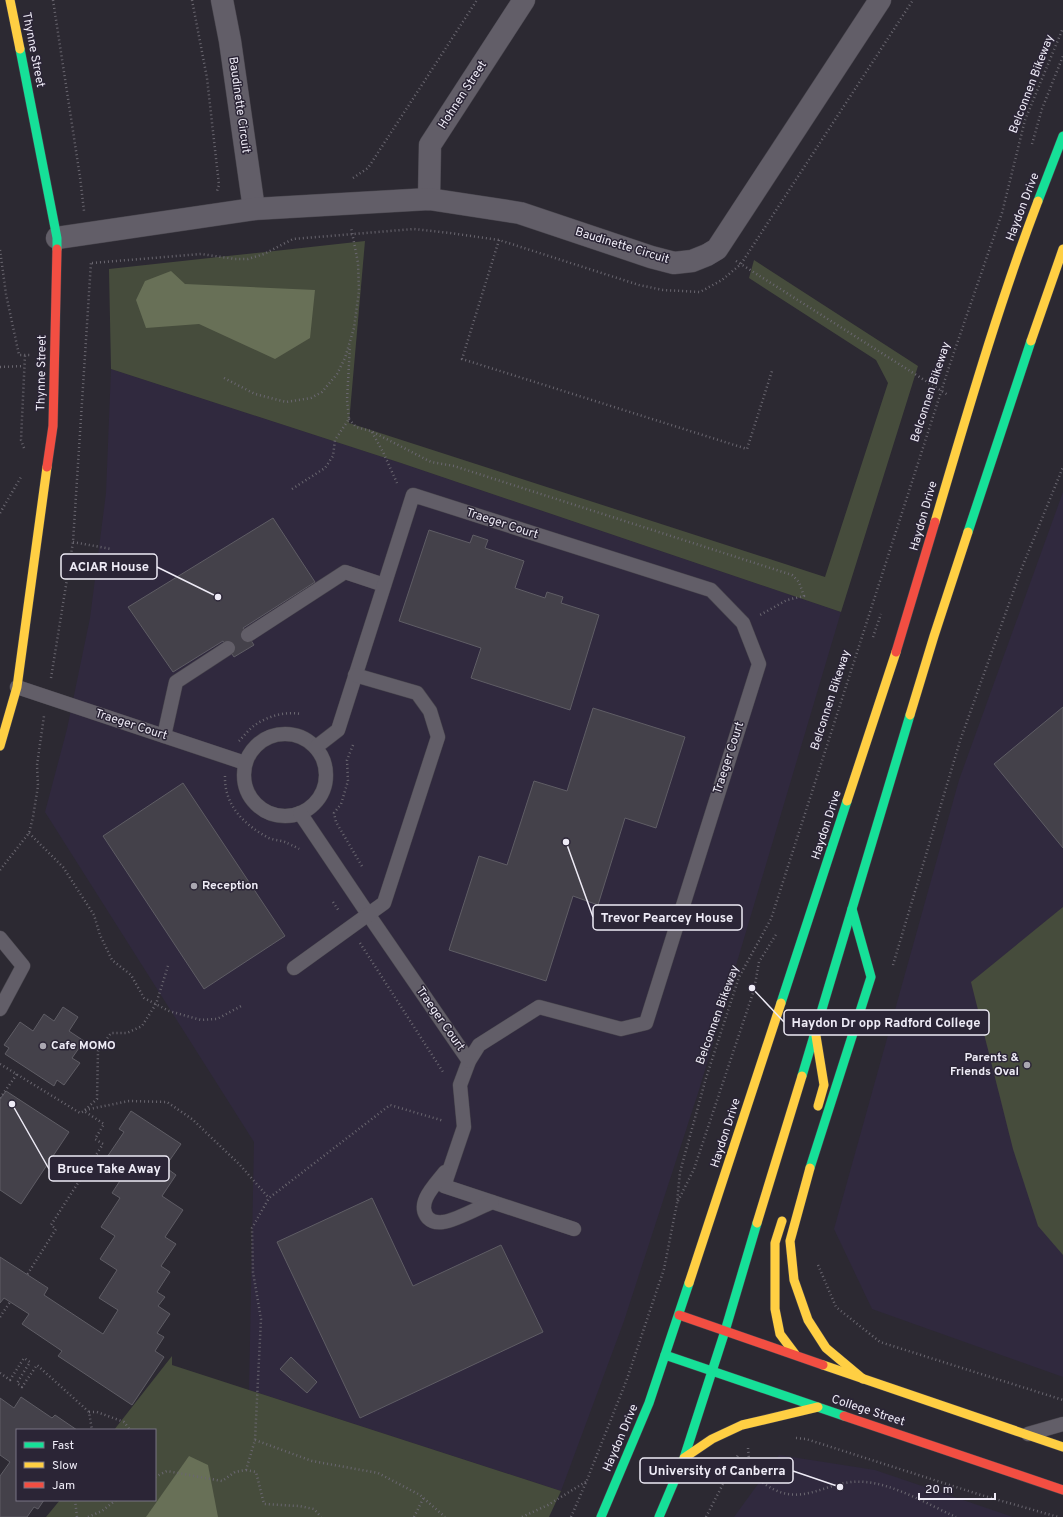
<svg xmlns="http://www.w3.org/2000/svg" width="1063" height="1517" font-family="Overpass,sans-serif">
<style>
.built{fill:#30293e}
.green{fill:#464c3c}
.water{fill:#687057}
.building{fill:#44414a;stroke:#5f5d65}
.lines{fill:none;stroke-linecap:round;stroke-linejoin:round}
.lane-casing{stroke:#48454d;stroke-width:15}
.street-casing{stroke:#48454d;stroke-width:23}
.fast-casing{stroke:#48454d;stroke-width:10}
.slow-casing{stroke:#48454d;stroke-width:10}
.jam-casing{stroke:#48454d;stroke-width:10}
.path{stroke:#6a6770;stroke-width:2.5;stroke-dasharray:1 3;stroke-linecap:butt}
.lane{stroke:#625e68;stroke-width:14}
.street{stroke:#625e68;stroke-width:22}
.fast{stroke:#16e098;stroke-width:9}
.slow{stroke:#ffcf43;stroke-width:9}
.jam{stroke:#f24e42;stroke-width:9}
.poi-dot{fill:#aaa7b1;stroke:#2b2536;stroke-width:1.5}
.labels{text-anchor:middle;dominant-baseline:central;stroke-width:3;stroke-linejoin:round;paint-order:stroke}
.street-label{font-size:12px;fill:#eeebf6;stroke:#2b2536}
.poi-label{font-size:12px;font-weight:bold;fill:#eeebf6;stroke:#2b2536;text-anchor:start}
.leader{fill:none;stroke:#eeebf6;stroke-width:1.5}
.callout-dot{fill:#eeebf6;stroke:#2b2536;stroke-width:1.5}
.callout{fill:#2b2536;stroke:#eeebf6;stroke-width:1.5}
.callout-label{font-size:13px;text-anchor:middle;font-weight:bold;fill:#eeebf6}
</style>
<rect width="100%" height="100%" fill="#2c2932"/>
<g class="built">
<path d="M111 369 401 463 841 612 699 1090 624 1321 561 1491 249 1390 254 1142 45 812 67 729 90 618 106 493Z"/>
<path d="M1063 492V1377L872 1309 834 1229 959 780Z"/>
<path d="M779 1455 875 1470 1013 1517H734Z"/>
</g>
<g class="green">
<path d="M365 241 349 423 825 577 888 383 876 360 749 278 754 260 918 366 841 612 401 463 111 369 109 269Z"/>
<path d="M1063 907V1255L1038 1226 1013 1149 971 982Z"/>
<path d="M172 1356V1365L561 1491 549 1517H46L60 1500H155V1430H114Z"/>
</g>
<g class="water">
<path d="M171 271 185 284 315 290 310 338 275 359 199 324 146 328 136 300 145 281Z"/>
<path d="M189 1456 208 1465 218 1517H146Z"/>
</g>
<g class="building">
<path d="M273 518 315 582 243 628 254 645 234 657 223 641 173 672 128 607Z"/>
<path d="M429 530 470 543 473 535 488 540 485 548 524 561 515 588 545 598 547 592 563 597 561 603 599 615 570 710 471 678 481 648 399 621Z"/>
<path d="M1063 707V848L994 764Z"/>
<path d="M593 708 685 737 656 828 625 818 598 905 573 896 546 981 449 950 479 856 507 865 534 781 567 791Z"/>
<path d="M183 783 285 936 204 989 103 836Z"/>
<path d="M63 1007 78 1017 69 1031 84 1041 72 1058 80 1063 64 1085 57 1080 54 1086 5 1054 9 1048 4 1045 20 1022 33 1031 44 1014 54 1021Z"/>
<path d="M6 1091 69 1132 21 1204 0 1190V1099Z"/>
<path d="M131 1111 181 1144 165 1167 176 1175 162 1196 183 1210 165 1237 176 1244 161 1266 170 1272 157 1292 165 1297 158 1306 170 1314 157 1333 164 1337 155 1351 164 1357 132 1405 58 1356 62 1351 22 1324 29 1314 4 1298 0 1303V1257L48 1288 44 1295 103 1334 118 1310 99 1298 117 1270 100 1259 115 1236 101 1227 120 1198 112 1193 125 1173 105 1160 124 1132 119 1129Z"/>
<path d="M372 1198 413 1286 501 1245 543 1332 360 1418 277 1242Z"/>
<path d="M291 1357 317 1382 307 1393 280 1369Z"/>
<path d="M21 1397 52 1418 55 1415 77 1430H17V1500H44L38 1509 34 1507 27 1517H0V1476L10 1462 0 1455V1398L14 1408Z"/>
</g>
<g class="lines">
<g class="lane-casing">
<g id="lane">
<path d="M248 635 345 572 384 585"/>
<path d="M17 687 245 763"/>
<circle cx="285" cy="775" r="41"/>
<path d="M164 736 176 682 228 648"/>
<path d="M316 747 338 730 413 495 711 590 743 623 759 664 646 1023 621 1029 539 1007 479 1045 469 1061 460 1085 464 1127 444 1186 574 1229"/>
<path d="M300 813 368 914 469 1061"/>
<path d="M0 938 23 966 0 1009"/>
<path d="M294 968 384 903 438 737 430 711 417 693 355 675"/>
<path d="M445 1172C436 1184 415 1203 428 1218 432 1222 437 1223 443 1222 455 1221 480 1207 492 1202"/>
<path d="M1028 1434 1063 1424"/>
</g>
</g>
<g class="street-casing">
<g id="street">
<path d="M222 0 230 41 254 209"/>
<path d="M429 199 430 145 524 0"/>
<path d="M57 238 254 209 429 199 520 213 651 257 674 263 692 261 707 255 717 249 880 0"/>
</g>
</g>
<g class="fast-casing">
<g id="fast">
<path d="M20 49 57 238V249"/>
<path d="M1038 201 1063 136"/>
<path d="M968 532 1031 341"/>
<path d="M781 1003 847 801"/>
<path d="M802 1076 910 715"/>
<path d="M810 1168 871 977 852 909"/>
<path d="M665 1355 844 1416"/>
<path d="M601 1517 649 1403 689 1283"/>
<path d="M659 1517 684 1458 725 1331 757 1223"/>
</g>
</g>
<g class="slow-casing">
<g id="slow">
<path d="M10 0 20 49"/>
<path d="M1031 341 1063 249"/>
<path d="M935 522C967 414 998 306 1038 201"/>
<path d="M910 715 934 636 968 532"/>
<path d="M0 746 17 687 47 467"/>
<path d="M847 801 896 652"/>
<path d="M816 1036 824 1085 818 1106"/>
<path d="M810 1168 790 1241 794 1280 808 1320 826 1348 863 1379"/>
<path d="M782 1221 775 1243V1309L780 1334 795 1354"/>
<path d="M757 1223 802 1076"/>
<path d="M689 1283 781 1003"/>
<path d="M823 1365 1063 1447"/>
<path d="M684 1458 712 1439 742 1425 818 1407"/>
</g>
</g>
<g class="jam-casing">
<g id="jam">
<path d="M47 467 53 426 57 249"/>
<path d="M896 652 935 522"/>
<path d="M679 1315 823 1365"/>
<path d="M844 1416 1063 1490"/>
</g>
</g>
<g class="path">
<path d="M53 0 80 177 84 211"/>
<path d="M192 0 207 78 219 185 217 191"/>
<path d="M1032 144 1042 109 1063 56"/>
<path d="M353 178 368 168 477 0"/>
<path d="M499 240 462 359 747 449 772 371"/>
<path d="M0 250 6 294 19 355H31"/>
<path d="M736 261 948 395"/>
<path d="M92 263 201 254 235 259H248L264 254 293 239 414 229 450 233 499 240 639 285 663 290 700 292 722 280 741 264 913 0"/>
<path d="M0 367 24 366"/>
<path d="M224 378 255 394 286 402 311 398 322 392 337 374 345 358 354 328 359 291 358 263 351 227"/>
<path d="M349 419 356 427 371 431 431 462 454 466 792 575 799 582 804 596 787 600 760 615"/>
<path d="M372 432 383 452 397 483"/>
<path d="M24 448 21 440 25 355"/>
<path d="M292 489 325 468 333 456 335 440 349 419 347 400 350 346"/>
<path d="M0 513 21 477"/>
<path d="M73 542 111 549"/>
<path d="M873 637 881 614"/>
<path d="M51 678 73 542 91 262"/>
<path d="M239 741C244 736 249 729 255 725 268 716 286 711 301 714"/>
<path d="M353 745 347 760 348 781 341 804 334 813 336 822 363 868"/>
<path d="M225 776C224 804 243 824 267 837 272 840 279 840 285 842 289 844 294 846 299 849"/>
<path d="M29 833 63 867 94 915 100 935 112 960 131 975 144 998 169 1011 201 1020 217 1019 243 1005"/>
<path d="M0 870 29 833 33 817 38 786 37 765 44 716"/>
<path d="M333 902 339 911"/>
<path d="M360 943 443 1072"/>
<path d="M893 965 960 741 1021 570 1063 467"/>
<path d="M0 1064 80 1113 84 1111 104 1124 95 1139 103 1144 51 1225 56 1229 27 1275"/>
<path d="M0 1098 17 1074"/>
<path d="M85 1110 129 1101 167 1102 192 1119 240 1165 269 1198"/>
<path d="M85 1110 97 1099 98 1051 111 1033H127L142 1026 156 1004 168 966"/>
<path d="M678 1201 694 1169 754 990 759 962 777 933"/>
<path d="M818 1265 836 1307 880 1342 1063 1400"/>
<path d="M0 1317 10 1302"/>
<path d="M0 1373 10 1380 24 1358 30 1362 17 1383 22 1387 37 1365 89 1412 92 1430"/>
<path d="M89 1412H97L124 1422 130 1430"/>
<path d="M796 1438 806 1439 981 1495 1058 1517"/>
<path d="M255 1440 312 1461 378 1473 420 1495 445 1517"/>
<path d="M748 1448 750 1470C755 1475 760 1481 766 1485 804 1510 827 1478 865 1482 894 1484 929 1505 956 1517"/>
<path d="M246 1470 256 1472 264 1504 299 1506 314 1509 321 1517"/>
<path d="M155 1477 167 1471 222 1481 235 1472 246 1470 255 1440 261 1319 253 1272 252 1228 269 1198 390 1105 444 1121"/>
<path d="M75 1500 77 1517"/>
<path d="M88 1517 102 1511 116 1500"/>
<path d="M414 1517 424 1497"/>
<path d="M522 1517 548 1505 587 1481"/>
<path d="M571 1517 587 1480 627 1379 664 1269 677 1203 680 1172 706 1078 739 977 771 919 950 364 1002 213 1025 120 1063 28"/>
<path d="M706 1517 738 1455"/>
</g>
<use href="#lane" class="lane"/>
<use href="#street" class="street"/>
<use href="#fast" class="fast"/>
<use href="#slow" class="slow"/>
<use href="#jam" class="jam"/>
</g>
<g class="poi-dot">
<circle cx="194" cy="886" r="4"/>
<circle cx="43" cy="1046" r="4"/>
<circle cx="1027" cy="1065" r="4"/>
</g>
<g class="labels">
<g class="street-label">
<text transform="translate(33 50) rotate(79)">Thynne Street</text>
<text transform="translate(1032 84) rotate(-69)">Belconnen Bikeway</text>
<text transform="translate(463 95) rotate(-57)">Hohnen Street</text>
<text transform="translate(239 105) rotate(82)">Baudinette Circuit</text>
<text transform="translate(1023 207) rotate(-69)">Haydon Drive</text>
<text transform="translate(622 246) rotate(17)">Baudinette Circuit</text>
<text transform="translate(42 373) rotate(-89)">Thynne Street</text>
<text transform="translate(931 392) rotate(-72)">Belconnen Bikeway</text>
<text transform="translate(924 516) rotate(-74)">Haydon Drive</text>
<text transform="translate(502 524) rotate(18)">Traeger Court</text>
<text transform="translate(831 700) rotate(-72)">Belconnen Bikeway</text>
<text transform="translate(131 725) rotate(18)">Traeger Court</text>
<text transform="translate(729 758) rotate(-72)">Traeger Court</text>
<text transform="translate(827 825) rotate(-72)">Haydon Drive</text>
<text transform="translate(718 1015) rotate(-70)">Belconnen Bikeway</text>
<text transform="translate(440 1019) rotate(55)">Traeger Court</text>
<text transform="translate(726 1133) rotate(-72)">Haydon Drive</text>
<text transform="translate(868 1411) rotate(18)">College Street</text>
<text transform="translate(621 1438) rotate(-67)">Haydon Drive</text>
</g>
<g class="poi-label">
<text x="202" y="886">Reception</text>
<text x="51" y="1046">Cafe MOMO</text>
<text x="1019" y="1058" text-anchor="end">Parents &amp;<tspan x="1019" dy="14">Friends Oval</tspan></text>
</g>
</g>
<path class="leader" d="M218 597L157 567M566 842L593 917M752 988L784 1022M12 1104L49 1169M840 1487L793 1471"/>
<g class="callout-dot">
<circle cx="218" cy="597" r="4"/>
<circle cx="566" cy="842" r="4"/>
<circle cx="752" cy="988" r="4"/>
<circle cx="12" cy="1104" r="4"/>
<circle cx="840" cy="1487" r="4"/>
</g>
<g class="callout">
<rect x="61" y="554" width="96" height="25" rx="4"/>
<rect x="593" y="905" width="149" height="25" rx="4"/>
<rect x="784" y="1010" width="205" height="25" rx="4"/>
<rect x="49" y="1156" width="120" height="25" rx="4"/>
<rect x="640" y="1458" width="153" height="25" rx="4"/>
</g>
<g class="callout-label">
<text x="109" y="571">ACIAR House</text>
<text x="667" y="922">Trevor Pearcey House</text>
<text x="886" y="1027">Haydon Dr opp Radford College</text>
<text x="109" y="1173">Bruce Take Away</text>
<text x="717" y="1475">University of Canberra</text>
</g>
<rect x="16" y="1429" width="140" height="72" fill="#2b2536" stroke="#797483"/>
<rect x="24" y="1442" width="20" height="6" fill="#16e098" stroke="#797483"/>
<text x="52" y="1449" font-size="12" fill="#eeebf6">Fast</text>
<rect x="24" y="1462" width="20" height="6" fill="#ffcf43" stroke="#797483"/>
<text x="52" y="1469" font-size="12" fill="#eeebf6">Slow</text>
<rect x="24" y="1482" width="20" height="6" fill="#f24e42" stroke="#797483"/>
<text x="52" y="1489" font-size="12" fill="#eeebf6">Jam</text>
<path d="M919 1493v6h76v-6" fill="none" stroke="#eeebf6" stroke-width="2"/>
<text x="925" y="1493" font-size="12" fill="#eeebf6" stroke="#2b2536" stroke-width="3" paint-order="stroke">20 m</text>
</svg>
